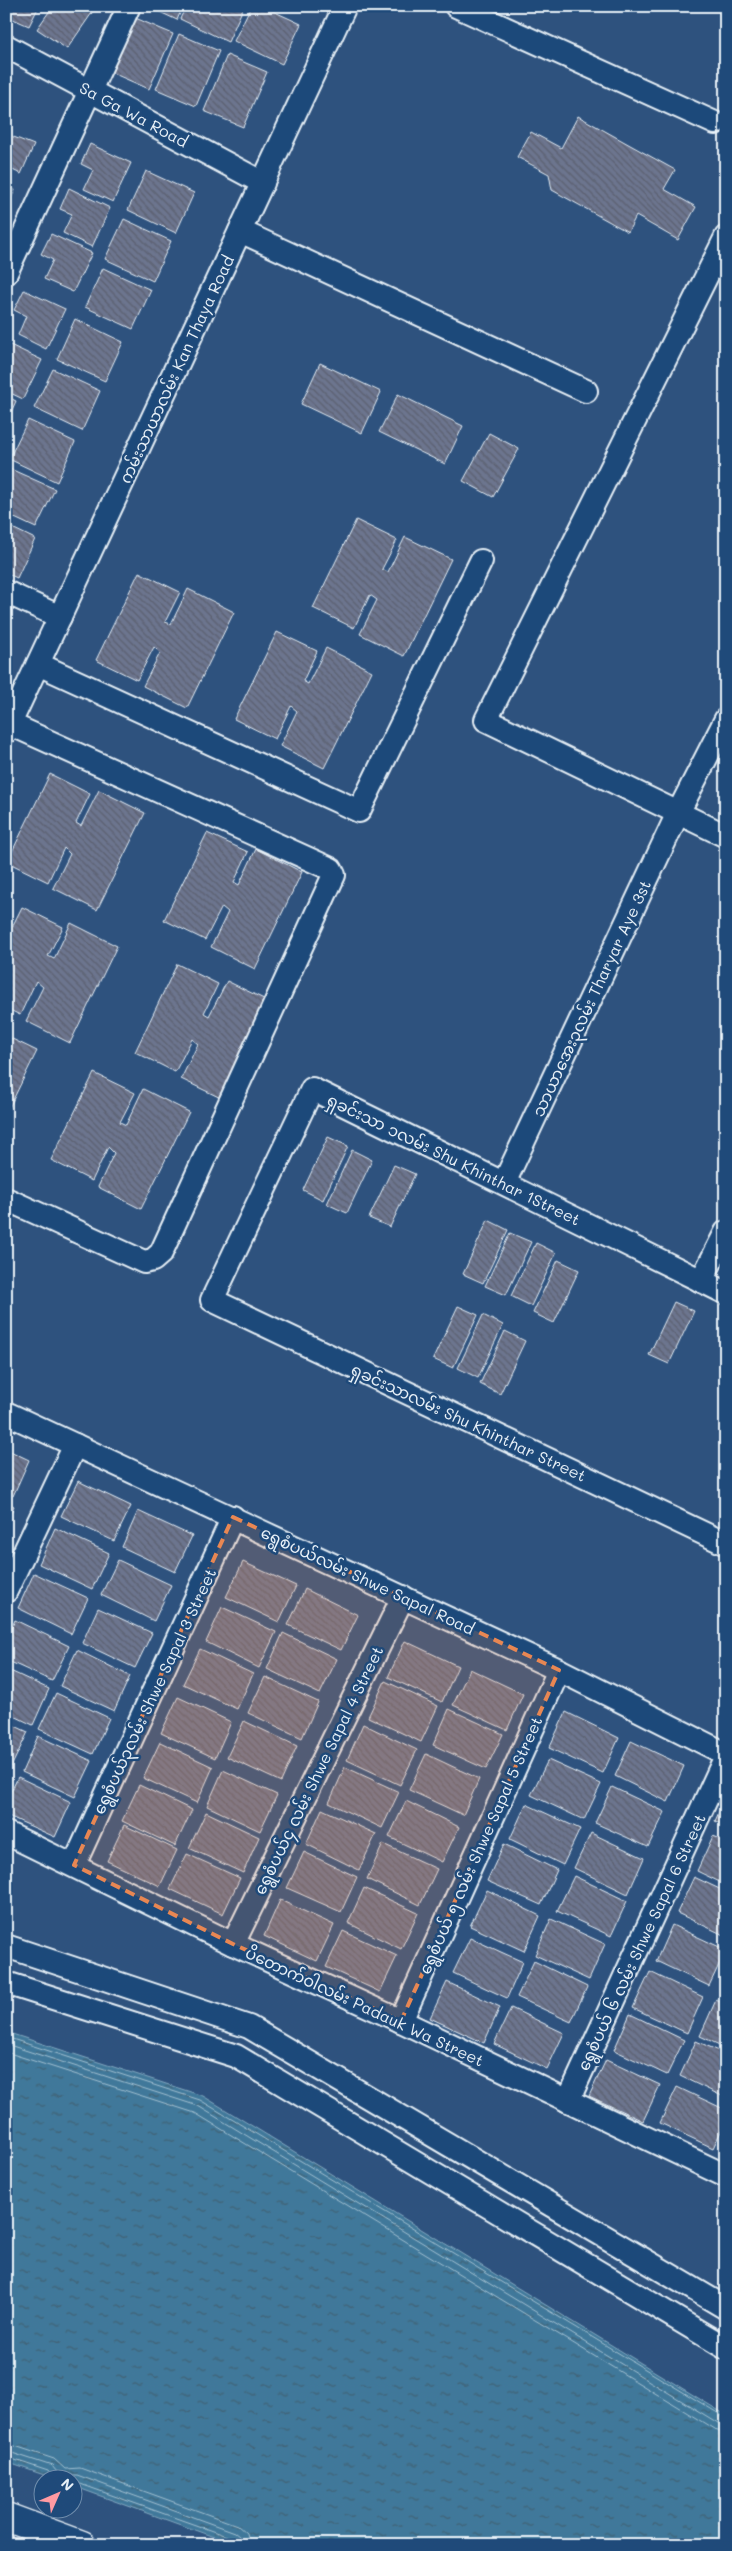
<svg xmlns="http://www.w3.org/2000/svg" width="732" height="2551" font-family="Mali,'Noto Sans Myanmar',sans-serif">
<style>
.water{fill:url(#water-ripples);stroke:#83a8c0}
.lines{fill:none;stroke-linecap:round;stroke-linejoin:round}
.shore{stroke:#a4c1d2;stroke-width:1}
.building{fill:url(#building-back-hatch);stroke:#e8f1f8}
.street-casing{stroke:#e8f1f8;stroke-width:26}
.primary-casing{stroke:#e8f1f8;stroke-width:31}
.street{stroke:#1f4a7a;stroke-width:22}
.primary{stroke:#1f4a7a;stroke-width:28}
.marked{fill:#e88753;fill-opacity:0.2;stroke:#e88753;stroke-width:4;stroke-dasharray:10 6;stroke-linejoin:round}
.labels{text-anchor:middle;dominant-baseline:central;stroke-width:5;stroke-linejoin:round;paint-order:stroke}
.street-label{font-size:16px;fill:#e8f1f8;stroke:#1f4a7a}
</style>
<defs>
<pattern id="water-ripples" width="26" height="14" patternUnits="userSpaceOnUse" patternTransform="scale(1.25)"><rect width="26" height="14" fill="#3f789a"/><path d="M2 4q2-2 4 0t4 0M15 11q2-2 4 0t4 0" fill="none" stroke="#426072"/></pattern>
<pattern id="building-back-hatch" width="6" height="6" patternUnits="userSpaceOnUse" patternTransform="scale(1.25)"><rect width="6" height="6" fill="#6c748e"/><path d="M-1 5l2 2M0 0l6 6M5-1l2 2" fill="none" stroke="#5b606f"/></pattern>
</defs>
<rect width="100%" height="100%" fill="#2e527e"/>
<filter id="ink" filterUnits="userSpaceOnUse"><feTurbulence type="fractalNoise" baseFrequency=".02" numOctaves="2"/><feDisplacementMap in="SourceGraphic" scale="10" xChannelSelector="R" yChannelSelector="G"/><feConvolveMatrix kernelMatrix="1 2 1 2 8 2 1 2 1" color-interpolation-filters="sRGB"/></filter>
<g filter="url(#ink)">
<path class="water" d="M6 2032 203 2096 726 2415V2545H236L73 2486 72 2478H53L6 2462Z"/>
<g class="lines">
<g class="shore">
<path d="M6 2037 200 2100 726 2418"/>
<path d="M6 2044 198 2106 718 2423 726 2425"/>
<path d="M6 2052 195 2113 714 2429 726 2432"/>
<path d="M6 2443 54 2459 65 2469 80 2468 237 2525 246 2533 249 2545"/>
<path d="M6 2451 52 2466 57 2472 58 2478"/>
<path d="M6 2457 48 2471 52 2478"/>
<path d="M65 2478 70 2475H77L234 2532 240 2537 242 2545"/>
<path d="M72 2481 232 2538 235 2545"/>
</g>
</g>
<g class="building">
<path d="M6 6H39L29 26 6 16Z"/>
<path d="M53 6 96 7 67 49 37 29Z"/>
<path d="M147 6H183L177 20Z"/>
<path d="M186 6H244L228 42 180 19Z"/>
<path d="M251 6H262L301 24 282 64 234 41Z"/>
<path d="M133 17 173 34 149 89 110 72Z"/>
<path d="M179 34 219 51 196 106 156 89Z"/>
<path d="M227 55 267 72 243 127 204 111Z"/>
<path d="M578 116 675 170 664 189 696 207 678 240 636 216 628 232 552 190 549 174 517 157 531 132 561 148Z"/>
<path d="M6 134 34 145 21 174 6 167Z"/>
<path d="M90 144 131 163 113 202 84 189 93 170 81 164Z"/>
<path d="M146 171 194 193 176 233 128 210Z"/>
<path d="M6 186 15 190 6 210Z"/>
<path d="M69 188 110 208 92 247 63 233 72 214 60 209Z"/>
<path d="M124 219 171 241 153 281 105 259Z"/>
<path d="M51 234 92 253 73 292 44 279 53 260 41 254Z"/>
<path d="M103 268 151 290 133 329 85 307Z"/>
<path d="M24 290 65 309 46 349 18 335 26 316 14 310Z"/>
<path d="M75 319 123 342 105 381 57 359Z"/>
<path d="M6 343 42 360 23 399 6 391Z"/>
<path d="M320 363 381 392 362 433 301 404Z"/>
<path d="M53 369 100 391 82 431 34 408Z"/>
<path d="M398 394 463 426 445 464 379 432Z"/>
<path d="M6 396 16 401 6 423Z"/>
<path d="M28 420 75 442 57 482 9 459Z"/>
<path d="M489 433 519 449 493 497 463 481Z"/>
<path d="M6 467 55 489 36 528 6 514Z"/>
<path d="M356 520 397 540 382 569 388 572 405 537 451 559 404 656 360 634 377 600 370 595 354 628 313 608Z"/>
<path d="M6 525 35 539 17 578 6 573Z"/>
<path d="M139 572 180 592 165 622 171 624 188 589 234 612 187 708 143 686 160 653 154 647 137 680 96 660Z"/>
<path d="M277 632 317 651 303 681 308 684 326 648 372 671 324 768 280 746 297 711 291 706 275 739 234 719Z"/>
<path d="M50 774 90 794 76 823 81 826 99 790 145 813 97 910 53 888 70 854 64 848 48 882 7 862Z"/>
<path d="M207 833 248 852 234 882 239 885 256 849 302 872 255 969 211 947 228 912 222 907 205 940 164 920Z"/>
<path d="M22 907 63 927 48 956 54 959 71 923 117 946 70 1043 26 1021 43 987 36 981 20 1015 6 1008V939Z"/>
<path d="M177 964 218 984 204 1013 209 1016 227 981 272 1003 225 1100 181 1079 198 1044 192 1039 175 1072 135 1052Z"/>
<path d="M6 1036 37 1051 6 1114Z"/>
<path d="M94 1073 135 1093 120 1122 126 1125 143 1089 189 1112 141 1209 98 1187 114 1153 108 1147 92 1181 51 1160Z"/>
<path d="M328 1137 348 1146 323 1200 303 1190Z"/>
<path d="M352 1150 372 1160 347 1213 327 1204Z"/>
<path d="M394 1165 415 1174 390 1227 369 1218Z"/>
<path d="M488 1220 508 1230 483 1283 463 1274Z"/>
<path d="M510 1233 531 1242 506 1295 485 1286Z"/>
<path d="M536 1243 556 1253 531 1306 511 1296Z"/>
<path d="M558 1260 579 1270 554 1323 533 1313Z"/>
<path d="M674 1302 694 1311 669 1364 649 1355Z"/>
<path d="M458 1306 478 1315 453 1368 433 1359Z"/>
<path d="M483 1315 503 1325 478 1378 458 1368Z"/>
<path d="M505 1331 525 1341 500 1394 480 1384Z"/>
<path d="M6 1449 29 1460 13 1496 6 1493Z"/>
<path d="M78 1481 131 1506 114 1541 61 1516Z"/>
<path d="M6 1502 14 1506 6 1523Z"/>
<path d="M138 1511 192 1536 175 1572 122 1547Z"/>
<path d="M55 1528 109 1553 92 1589 39 1564Z"/>
<path d="M118 1560 171 1585 154 1621 101 1595Z"/>
<path d="M243 1562 296 1586 279 1622 226 1597Z"/>
<path d="M34 1573 88 1598 71 1634 18 1608Z"/>
<path d="M305 1589 358 1615 341 1650 288 1625Z"/>
<path d="M222 1607 276 1632 259 1668 206 1642Z"/>
<path d="M98 1608 152 1633 135 1668 82 1643Z"/>
<path d="M15 1620 69 1646 52 1681 6 1660V1640Z"/>
<path d="M283 1633 337 1659 320 1694 267 1669Z"/>
<path d="M405 1641 458 1666 442 1702 388 1677Z"/>
<path d="M200 1649 253 1674 237 1709 183 1684Z"/>
<path d="M77 1650 130 1676 114 1711 60 1686Z"/>
<path d="M6 1669 49 1689 33 1725 6 1712Z"/>
<path d="M470 1669 523 1694 507 1730 453 1705Z"/>
<path d="M265 1677 318 1702 302 1738 248 1713Z"/>
<path d="M385 1681 438 1706 421 1742 368 1717Z"/>
<path d="M56 1693 109 1718 93 1754 39 1729Z"/>
<path d="M178 1697 231 1722 215 1758 161 1733Z"/>
<path d="M449 1709 503 1734 486 1769 433 1745Z"/>
<path d="M566 1712 619 1738 603 1773 549 1748Z"/>
<path d="M244 1721 297 1746 281 1782 227 1757Z"/>
<path d="M6 1722 28 1732 11 1767 6 1765Z"/>
<path d="M363 1724 417 1750 400 1785 347 1760Z"/>
<path d="M38 1736 92 1761 75 1797 22 1772Z"/>
<path d="M631 1741 684 1766 668 1802 615 1776Z"/>
<path d="M160 1742 213 1767 197 1803 143 1778Z"/>
<path d="M426 1754 479 1779 463 1815 409 1790Z"/>
<path d="M548 1760 601 1784 584 1820 531 1795Z"/>
<path d="M345 1767 399 1792 382 1828 329 1803Z"/>
<path d="M223 1770 277 1795 260 1831 207 1806Z"/>
<path d="M18 1777 71 1802 55 1837 6 1815V1802Z"/>
<path d="M139 1785 192 1810 175 1846 122 1821Z"/>
<path d="M612 1787 665 1812 648 1847 595 1823Z"/>
<path d="M726 1797V1826L715 1821Z"/>
<path d="M406 1801 459 1827 442 1862 389 1837Z"/>
<path d="M526 1804 580 1829 563 1865 510 1839Z"/>
<path d="M322 1809 376 1834 359 1870 306 1844Z"/>
<path d="M206 1812 259 1837 243 1873 189 1848Z"/>
<path d="M124 1825 177 1850 160 1886 107 1861Z"/>
<path d="M591 1833 644 1858 628 1894 574 1868Z"/>
<path d="M713 1836 726 1841V1885L697 1871Z"/>
<path d="M383 1844 437 1869 420 1905 367 1879Z"/>
<path d="M504 1844 557 1870 541 1905 487 1881Z"/>
<path d="M304 1852 357 1877 341 1912 287 1888Z"/>
<path d="M187 1854 240 1878 223 1914 170 1889Z"/>
<path d="M574 1876 627 1901 611 1936 557 1911Z"/>
<path d="M694 1877 726 1892V1936L677 1913Z"/>
<path d="M364 1888 418 1913 401 1949 348 1923Z"/>
<path d="M487 1890 540 1916 524 1951 470 1926Z"/>
<path d="M280 1900 334 1925 317 1961 264 1936Z"/>
<path d="M551 1919 605 1944 589 1980 535 1955Z"/>
<path d="M672 1925 726 1950 709 1986 656 1961Z"/>
<path d="M343 1931 397 1956 380 1992 326 1967Z"/>
<path d="M470 1938 523 1962 507 1998 453 1973Z"/>
<path d="M534 1961 587 1987 571 2022 517 1997Z"/>
<path d="M650 1972 703 1997 687 2033 633 2008Z"/>
<path d="M726 1977V1992L720 1989Z"/>
<path d="M447 1982 500 2007 484 2043 430 2018Z"/>
<path d="M716 2000 726 2005V2048L700 2036Z"/>
<path d="M511 2008 564 2033 547 2069 494 2044Z"/>
<path d="M630 2014 684 2040 667 2075 614 2050Z"/>
<path d="M696 2041 726 2054V2098L680 2076Z"/>
<path d="M606 2060 660 2085 643 2121 589 2096Z"/>
<path d="M677 2087 726 2110V2121L713 2148 660 2123Z"/>
</g>
<g class="lines">
<g class="street-casing">
<g id="street">
<path d="M456 6 715 123"/>
<path d="M6 46 263 183"/>
<path d="M240 231 586 391"/>
<path d="M726 237 486 720 726 836"/>
<path d="M6 273 129 6"/>
<path d="M6 592 60 617"/>
<path d="M38 664 359 811 481 561"/>
<path d="M6 732 345 6"/>
<path d="M504 1183 678 813 726 719"/>
<path d="M6 1199 144 1262 153 1260 161 1253 334 875 331 869 10 724"/>
<path d="M701 1281 726 1232"/>
<path d="M726 1293 312 1089 212 1300 726 1544"/>
<path d="M6 1413 559 1670 726 1754"/>
<path d="M6 1591 75 1445"/>
<path d="M6 1833 233 1944 401 2021 726 2176"/>
<path d="M74 1865 233 1517"/>
<path d="M233 1944 403 1597"/>
<path d="M6 1946 249 2027 726 2308"/>
<path d="M6 1983 236 2056 726 2348"/>
<path d="M401 2021 559 1670"/>
<path d="M568 2101 726 1756"/>
</g>
</g>
<g class="primary-casing">
<path id="primary" d="M6 2517 82 2545"/>
</g>
<use href="#street" class="street"/>
<use href="#primary" class="primary"/>
</g>
</g>
<path class="marked" d="M233 1517 559 1670 401 2021 233 1944 74 1865Z"/>
<g class="labels">
<g class="street-label">
<text transform="translate(134 114) rotate(28)">Sa Ga Wa Road</text>
<text transform="translate(176 369) rotate(-65)">ကမ်းသာယာလမ်း Kan Thaya Road</text>
<text transform="translate(591 998) rotate(-65)">သာယာအေး၃လမ်း Tharyar Aye 3st</text>
<text transform="translate(454 1159) rotate(26)">ရှခင်းသာ ၁လမ်း Shu Khinthar 1Street</text>
<text transform="translate(469 1422) rotate(25)">ရှခင်းသာလမ်း Shu Khinthar Street</text>
<text transform="translate(368 1580) rotate(25)">ရွေစံပယ်လမ်း Shwe Sapal Road</text>
<text transform="translate(154 1691) rotate(-65)">ရွေစံပယ်၃လမ်း Shwe Sapal 3 Street</text>
<text transform="translate(318 1770) rotate(-64)">ရွေစံပယ်၄ လမ်း Shwe Sapal 4 Street</text>
<text transform="translate(480 1845) rotate(-66)">ရွေစံပယ် ၅ လမ်း Shwe Sapal 5 Street</text>
<text transform="translate(641 1942) rotate(-65)">ရွေစံပယ် ၆ လမ်း Shwe Sapal 6 Street</text>
<text transform="translate(365 2006) rotate(25)">ပိတောက်ဝါလမ်း Padauk Wa Street</text>
</g>
</g>
<rect width="732" height="2551" fill="none" stroke="#1f4a7a" stroke-width="25"/>
<rect x="12" y="12" width="707" height="2526" fill="none" stroke="#e8f1f8" stroke-width="2" filter="url(#ink)"/>
<g transform="translate(58 2494) rotate(45)"><circle r="24" fill="#1f4a7a" stroke="#6f8dac"/>
<path d="M0-4L9 19L0 12L-9 19Z" fill="#ff9aa2"/>
<text y="-8" font-size="14" font-weight="bold" text-anchor="middle" fill="#e8f1f8">N</text>
</g>
</svg>
